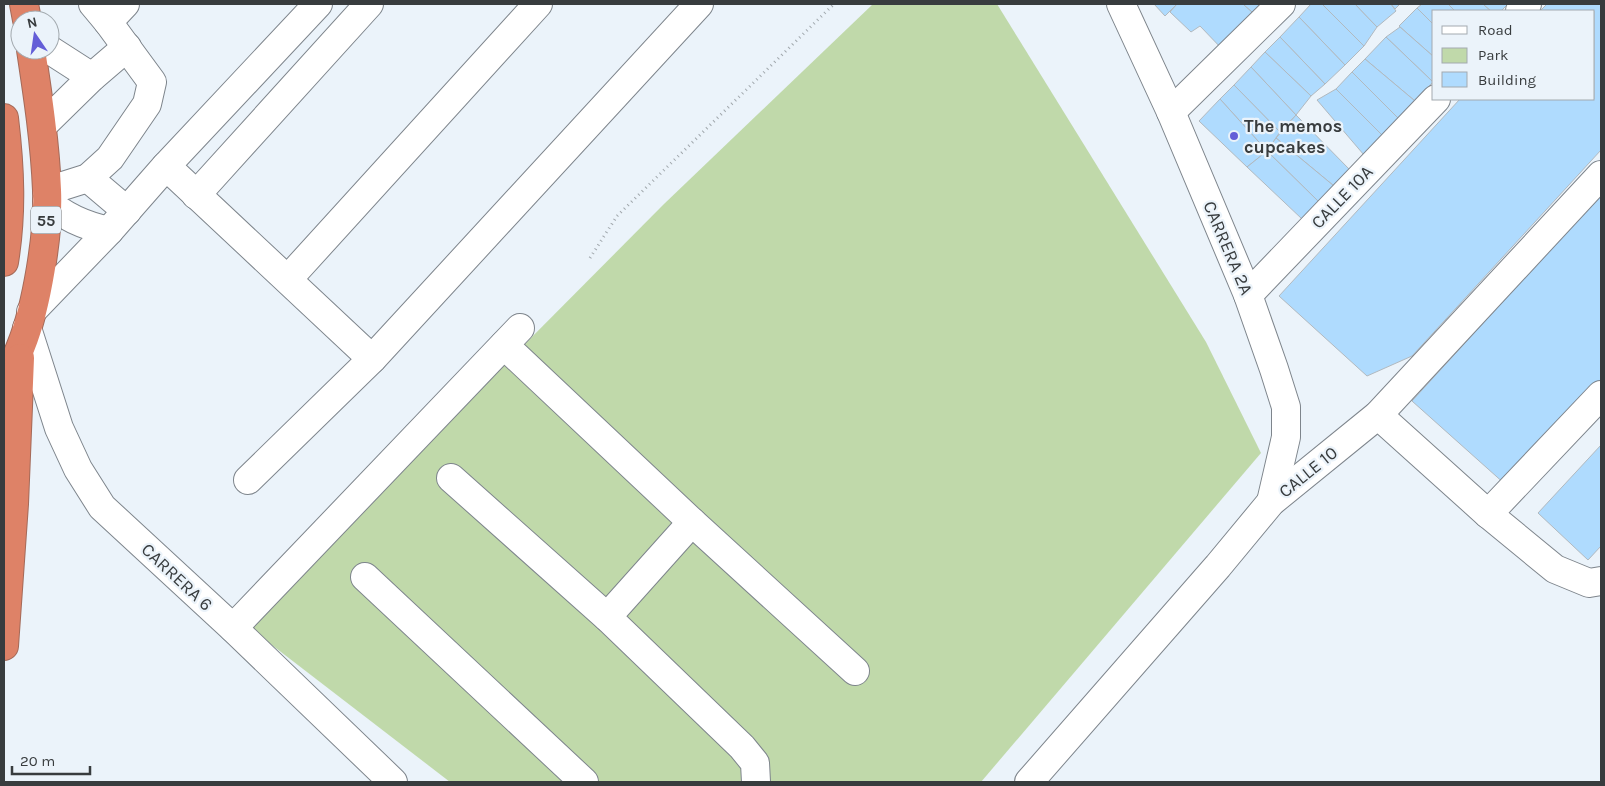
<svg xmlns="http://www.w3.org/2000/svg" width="1605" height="786" font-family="Karla,sans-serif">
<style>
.green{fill:#c0d9aa}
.building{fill:#afdbfe;stroke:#b1b9bf}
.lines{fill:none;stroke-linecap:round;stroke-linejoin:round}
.minor-casing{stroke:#7e858c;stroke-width:30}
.highway-casing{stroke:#a46a59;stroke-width:30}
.path{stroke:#a1a8ad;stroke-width:3;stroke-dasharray:1 4;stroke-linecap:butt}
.minor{stroke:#fff;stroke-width:28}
.highway{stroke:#de8267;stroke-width:28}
.poi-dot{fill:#645ed7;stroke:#ebf3fa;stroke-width:2}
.labels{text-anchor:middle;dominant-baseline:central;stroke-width:4.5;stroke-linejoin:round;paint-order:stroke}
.shield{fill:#ebf3fa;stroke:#6e7376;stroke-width:1}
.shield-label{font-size:16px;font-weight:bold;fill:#383c3e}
.poi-label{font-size:18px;font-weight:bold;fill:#383c3e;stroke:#ebf3fa;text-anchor:start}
.street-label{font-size:18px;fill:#383c3e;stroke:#ebf3fa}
</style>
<rect width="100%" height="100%" fill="#ebf3fa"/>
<path class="green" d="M873 4H997L1206 342 1261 453 981 782H450L246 625 664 204Z"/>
<g class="building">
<path d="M1154 4H1177L1165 16Z"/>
<path d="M1177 4H1243L1260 19 1224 51 1200 26 1191 32 1170 12Z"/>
<path d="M1243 4H1275L1260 19Z"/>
<path d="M1311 4H1322L1364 46 1345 65 1299 17Z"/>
<path d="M1322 4H1355L1377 27 1364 46Z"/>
<path d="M1355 4H1391L1396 11 1377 27Z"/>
<path d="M1391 4H1400L1395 9Z"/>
<path d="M1422 4H1448L1455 11H1434V25L1417 8Z"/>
<path d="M1448 4H1483L1491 11H1455Z"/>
<path d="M1483 4H1508L1501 11H1491Z"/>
<path d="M1547 4H1601V150L1412 356 1367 376 1279 296 1460 99H1594V11H1540Z"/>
<path d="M1417 8 1434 25V57L1399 26Z"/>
<path d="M1299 17 1345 65 1325 84 1280 37Z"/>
<path d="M1400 27 1434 57 1433 82 1386 37Z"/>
<path d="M1280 37 1325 84 1311 96 1265 52Z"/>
<path d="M1386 37 1433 82 1415 101 1365 59Z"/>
<path d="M1265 52 1311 96 1296 115 1251 67Z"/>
<path d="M1365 59 1415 101 1399 119 1352 72Z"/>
<path d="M1251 67 1296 115 1280 132 1234 85Z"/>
<path d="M1352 72 1399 119 1382 135 1336 89Z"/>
<path d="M1234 85 1280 132 1267 151 1220 99Z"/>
<path d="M1336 89 1382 135 1364 155 1317 100Z"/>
<path d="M1220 99 1267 151 1247 167 1199 121Z"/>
<path d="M1296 115 1350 170 1334 186 1276 138Z"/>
<path d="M1276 138 1334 186 1319 202 1267 151Z"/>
<path d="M1267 151 1319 202 1302 219 1247 167Z"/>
<path d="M1601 194V381L1506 485 1412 401Z"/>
<path d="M1601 445V546L1588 560 1538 513Z"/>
</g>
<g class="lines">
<g class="minor-casing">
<g id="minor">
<path d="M1121 4 1171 112 1248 295 1274 369 1286 407V437L1271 502"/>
<path d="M1520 11 1527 4"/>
<path d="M108 22 125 4"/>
<path d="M50 50 92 77"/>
<path d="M1171 112 1281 4"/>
<path d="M42 126 92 77 127 47"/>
<path d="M166 166 372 359"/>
<path d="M88 178 127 211"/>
<path d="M47 191 88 178 110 158 147 104 152 82 108 22 93 4"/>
<path d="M196 195 369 4"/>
<path d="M47 201C64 217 86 226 109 231"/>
<path d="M288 279 538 4"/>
<path d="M1248 295 1436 99"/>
<path d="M31 312 109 231 166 166 318 4"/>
<path d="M27 328 59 428 78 469 102 507 233 628 393 782"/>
<path d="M504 345 692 522 855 671"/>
<path d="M1378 415 1488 514 1555 569 1589 583 1601 581"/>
<path d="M451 478 607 617 742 747 755 763 756 782"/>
<path d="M248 480 372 359 699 4"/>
<path d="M1488 514 1601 395"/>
<path d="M365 577 584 782"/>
<path d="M607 617 692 522"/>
<path d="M233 628 520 328"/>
<path d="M1029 782 1218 566 1271 502 1378 415 1601 175"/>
</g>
</g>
<g class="highway-casing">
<g id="highway">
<path d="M24 4 27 20"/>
<path d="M4 118C10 168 12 213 4 262"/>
<path d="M4 384C9 372 16 359 21 346 37 306 49 233 47 190 45 143 38 96 31 50"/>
<path d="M4 646 14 504 20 358"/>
</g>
</g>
<path class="path" d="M590 258 617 216 834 4"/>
<use href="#minor" class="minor"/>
<use href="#highway" class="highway"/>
</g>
<circle class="poi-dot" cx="1234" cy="136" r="5"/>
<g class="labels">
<rect class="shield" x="31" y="206.5" width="30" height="27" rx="4"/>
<g class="shield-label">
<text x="46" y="220">55</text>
</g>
<g class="poi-label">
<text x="1244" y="126">The memos<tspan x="1244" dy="21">cupcakes</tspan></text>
</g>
<g class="street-label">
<text transform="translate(1342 197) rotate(-46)">CALLE 10A</text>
<text transform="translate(1228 248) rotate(67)">CARRERA 2A</text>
<text transform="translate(1308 472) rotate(-39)">CALLE 10</text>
<text transform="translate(177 577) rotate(43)">CARRERA 6</text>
</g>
</g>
<rect width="1605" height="786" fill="none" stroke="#383c3e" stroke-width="10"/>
<rect x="1432" y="10" width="162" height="90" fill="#ebf3fa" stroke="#a3aaaf"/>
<rect x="1442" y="26" width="25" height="8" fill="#ffffff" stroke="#a3aaaf"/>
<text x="1478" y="35" font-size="15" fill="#383c3e">Road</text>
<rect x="1442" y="48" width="25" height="15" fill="#c0d9aa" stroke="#a3aaaf"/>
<text x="1478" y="60" font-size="15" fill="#383c3e">Park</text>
<rect x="1442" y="72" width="25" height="15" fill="#afdbfe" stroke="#a3aaaf"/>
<text x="1478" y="85" font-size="15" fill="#383c3e">Building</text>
<g transform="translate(35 35) rotate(347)"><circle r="24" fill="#ebf3fa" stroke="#a3aaaf"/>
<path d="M0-4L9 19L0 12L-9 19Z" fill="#645ed7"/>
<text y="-8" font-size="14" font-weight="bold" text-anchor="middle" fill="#383c3e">N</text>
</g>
<path d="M12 766v8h78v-8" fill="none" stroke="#383c3e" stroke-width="2.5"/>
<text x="20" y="766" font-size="15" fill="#383c3e" stroke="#ebf3fa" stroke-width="4" paint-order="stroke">20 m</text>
</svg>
